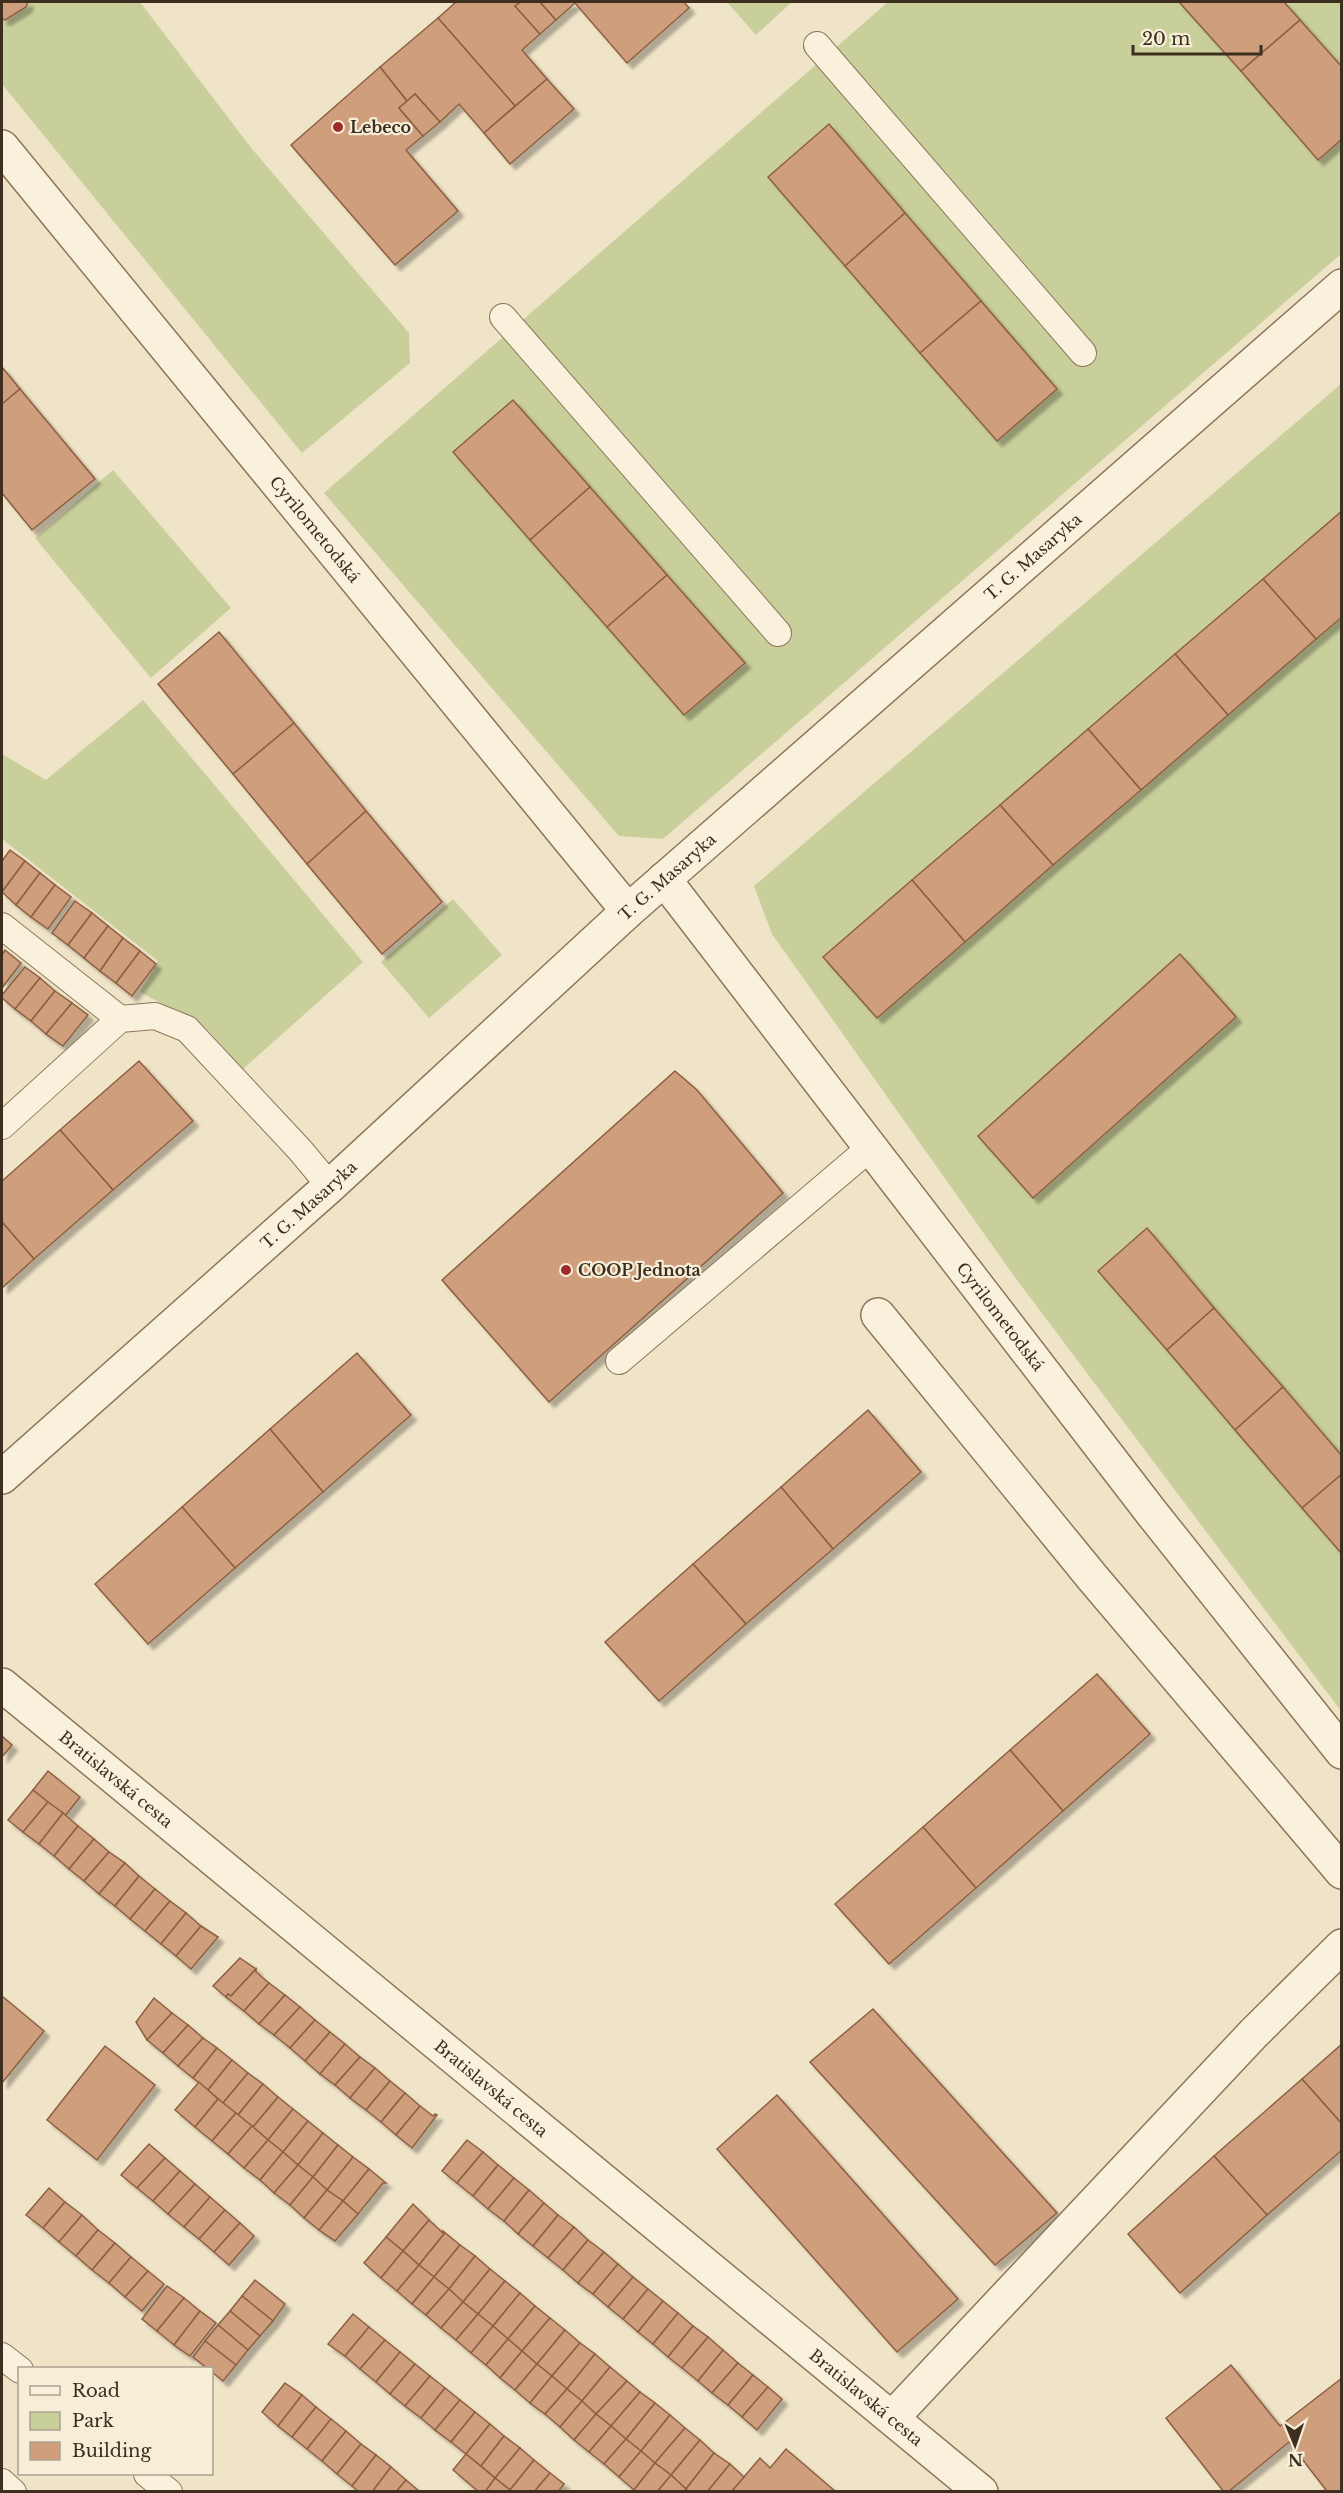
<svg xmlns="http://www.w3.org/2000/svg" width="1343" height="2493" font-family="'Libre Baskerville',serif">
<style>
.green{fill:#c9cf9b}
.building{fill:#cf9f7d;stroke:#8d5f41;stroke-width:1.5;filter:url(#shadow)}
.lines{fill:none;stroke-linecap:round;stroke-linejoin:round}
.lane-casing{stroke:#8d765c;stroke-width:28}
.street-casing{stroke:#8d765c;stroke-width:36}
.lane{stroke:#faf1dc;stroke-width:26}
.street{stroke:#faf1dc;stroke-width:33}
.poi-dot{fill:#9e2a2b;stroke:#f7eed8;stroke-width:2}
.labels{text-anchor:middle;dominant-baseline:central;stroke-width:4.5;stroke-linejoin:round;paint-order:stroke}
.poi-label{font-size:16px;font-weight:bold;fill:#3d2e20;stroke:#f7eed8;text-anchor:start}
.street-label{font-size:16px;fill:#3d2e20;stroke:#f7eed8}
</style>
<defs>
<filter id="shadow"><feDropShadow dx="5.5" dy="5.5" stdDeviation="1.5" flood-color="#0004"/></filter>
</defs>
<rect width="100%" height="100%" fill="#f0e4c8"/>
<g class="green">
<path d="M2 2H140L252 149 409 333 410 363 302 453 2 84Z"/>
<path d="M727 2H792L756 35Z"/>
<path d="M888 2H1341V254L663 839 619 836 324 493Z"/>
<path d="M1341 384V1711L1014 1276 772 934 754 886Z"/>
<path d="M113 470 231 608 151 678 35 538Z"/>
<path d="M143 700 363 962 243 1069 205 1027 140 992 158 961 2 839V754L46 780Z"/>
<path d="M453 899 502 955 429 1018 381 962Z"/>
</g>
<g class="building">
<path d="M2 2H28L26 7 5 20 2 19Z"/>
<path d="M456 2H521L515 6 540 34 522 50 547 79 515 106 438 18Z"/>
<path d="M521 2H540L556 20 540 34 515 6Z"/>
<path d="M540 2H684L689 8 627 63 575 3 556 20Z"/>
<path d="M1179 2H1284L1300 20 1241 71Z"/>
<path d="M438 18 515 106 484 133 459 104 440 122 415 94 407 101 380 67Z"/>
<path d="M1300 20 1342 67V139L1318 160 1241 71Z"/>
<path d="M380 67 407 101 399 108 423 136 406 150 458 211 395 265 291 145Z"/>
<path d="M547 79 574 109 510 164 484 133Z"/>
<path d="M415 94 440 122 423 136 399 108Z"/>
<path d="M829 124 905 213 845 266 768 177Z"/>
<path d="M905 213 981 301 920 353 845 266Z"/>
<path d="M981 301 1057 389 997 441 920 353Z"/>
<path d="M2 367 20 389 2 404Z"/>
<path d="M20 389 95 479 32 530 2 493V404Z"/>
<path d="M513 400 590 487 530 540 453 452Z"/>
<path d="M590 487 667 575 607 627 530 540Z"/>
<path d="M1342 511V617L1316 639 1263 579Z"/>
<path d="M667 575 745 663 684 715 607 627Z"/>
<path d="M1263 579 1316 639 1228 715 1175 654Z"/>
<path d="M219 632 294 723 233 774 158 684Z"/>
<path d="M1175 654 1228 715 1141 790 1088 729Z"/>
<path d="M294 723 366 811 307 864 233 774Z"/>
<path d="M1088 729 1141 790 1053 865 1000 805Z"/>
<path d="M1000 805 1053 865 965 942 912 880Z"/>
<path d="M366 811 442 902 382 954 307 864Z"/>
<path d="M10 850 25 861 2 892V861Z"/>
<path d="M25 861 40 873 16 905 2 892Z"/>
<path d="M40 873 55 885 31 917 16 905Z"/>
<path d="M912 880 965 942 877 1018 823 957Z"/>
<path d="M55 885 71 897 48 929 31 917Z"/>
<path d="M75 901 92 913 68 945 52 933Z"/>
<path d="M92 913 108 926 84 958 68 945Z"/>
<path d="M108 926 123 938 100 971 84 958Z"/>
<path d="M123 938 140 951 116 983 100 971Z"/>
<path d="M5 950 21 963 2 988V955Z"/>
<path d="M140 951 156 964 132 996 116 983Z"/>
<path d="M1180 954 1236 1017 1033 1198 978 1136Z"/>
<path d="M25 967 40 978 15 1009 2 998V995Z"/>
<path d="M40 978 55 991 31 1021 15 1009Z"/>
<path d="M55 991 72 1003 46 1034 31 1021Z"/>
<path d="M72 1003 88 1015 63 1046 46 1034Z"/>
<path d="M139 1061 193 1121 113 1190 60 1130Z"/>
<path d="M675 1071 697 1090 783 1193 549 1402 442 1280Z"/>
<path d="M60 1130 113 1190 34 1259 2 1222V1181Z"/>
<path d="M2 1222 34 1259 2 1288Z"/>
<path d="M1147 1228 1214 1308 1167 1350 1098 1271Z"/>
<path d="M1214 1308 1283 1387 1235 1430 1167 1350Z"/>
<path d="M357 1353 411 1415 323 1492 270 1429Z"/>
<path d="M1283 1387 1342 1456V1474L1302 1508 1235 1430Z"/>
<path d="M868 1410 921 1472 833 1549 781 1487Z"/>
<path d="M270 1429 323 1492 235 1568 182 1507Z"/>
<path d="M1342 1474V1554L1302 1508Z"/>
<path d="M781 1487 833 1549 746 1624 693 1564Z"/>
<path d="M182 1507 235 1568 148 1644 95 1584Z"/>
<path d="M693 1564 746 1624 659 1701 605 1642Z"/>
<path d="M1097 1674 1150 1734 1063 1811 1010 1750Z"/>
<path d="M2 1736 12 1745 2 1757Z"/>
<path d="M1010 1750 1063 1811 976 1888 923 1827Z"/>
<path d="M48 1771 80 1797 65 1816 33 1790Z"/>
<path d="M33 1790 48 1802 23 1832 8 1820Z"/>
<path d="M48 1802 63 1813 39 1844 23 1832Z"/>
<path d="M63 1813 78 1826 54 1856 39 1844Z"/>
<path d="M78 1826 94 1839 69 1869 54 1856Z"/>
<path d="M923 1827 976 1888 889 1964 835 1904Z"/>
<path d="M94 1839 109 1852 84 1881 69 1869Z"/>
<path d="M109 1852 125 1863 99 1894 84 1881Z"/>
<path d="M125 1863 139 1876 115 1906 99 1894Z"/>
<path d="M139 1876 155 1889 130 1919 115 1906Z"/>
<path d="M155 1889 170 1901 145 1931 130 1919Z"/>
<path d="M170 1901 186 1913 161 1944 145 1931Z"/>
<path d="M186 1913 201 1926 176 1956 161 1944Z"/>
<path d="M201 1926 218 1937 191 1969 176 1956Z"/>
<path d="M240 1958 256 1969 231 1996 228 1994 226 1997 213 1986Z"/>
<path d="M256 1969V1972L269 1983 244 2011 226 1997 228 1994 231 1996Z"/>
<path d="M269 1983 285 1995 259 2024 244 2011Z"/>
<path d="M285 1995 300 2007 274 2035 259 2024Z"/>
<path d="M2 1996 44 2031 2 2083Z"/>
<path d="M154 1998 172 2013 147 2040 136 2022Z"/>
<path d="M300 2007 315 2020 290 2048 274 2035Z"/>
<path d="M873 2009 1057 2213 995 2265 810 2062Z"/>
<path d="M172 2013 188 2025 163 2053 147 2040Z"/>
<path d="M315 2020 330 2032 305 2061 290 2048Z"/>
<path d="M188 2025 203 2038 178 2066 163 2053Z"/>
<path d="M330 2032 345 2044 320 2074 305 2061Z"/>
<path d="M203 2038 217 2048 193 2078 178 2066Z"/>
<path d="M345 2044 360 2057 335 2085 320 2074Z"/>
<path d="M1342 2044V2124L1302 2079Z"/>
<path d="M105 2046 155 2085 97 2160 47 2120Z"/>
<path d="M217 2048 232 2060 208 2090 193 2078Z"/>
<path d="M360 2057 375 2068 350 2098 335 2085Z"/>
<path d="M232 2060 248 2073 223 2103 208 2090Z"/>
<path d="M375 2068 390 2081 366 2110 350 2098Z"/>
<path d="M248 2073 263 2084 238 2115 223 2103Z"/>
<path d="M1302 2079 1342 2124V2150L1267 2215 1214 2156Z"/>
<path d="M390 2081 405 2093 381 2122 366 2110Z"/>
<path d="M199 2082 218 2099 195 2127 175 2110Z"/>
<path d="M263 2084 278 2097 253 2127 238 2115Z"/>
<path d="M405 2093 420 2106 396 2135 381 2122Z"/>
<path d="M777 2095 958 2299 897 2352 717 2149Z"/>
<path d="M278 2097 293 2109 268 2140 253 2127Z"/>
<path d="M218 2099 236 2113 212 2141 195 2127Z"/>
<path d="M420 2106 433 2116 435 2114 437 2115 412 2148 396 2135Z"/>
<path d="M293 2109 308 2121 283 2152 268 2140Z"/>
<path d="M236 2113 252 2126 228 2154 212 2141Z"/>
<path d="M308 2121 323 2133 298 2165 283 2152Z"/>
<path d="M252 2126 268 2140 244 2168 228 2154Z"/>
<path d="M323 2133 338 2145 313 2177 298 2165Z"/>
<path d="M268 2140 283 2152 260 2180 244 2168Z"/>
<path d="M467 2140 483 2152 457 2183 442 2171Z"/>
<path d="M149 2144 165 2158 137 2188 121 2175Z"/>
<path d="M338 2145 353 2157 327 2190 313 2177Z"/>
<path d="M283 2152 298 2165 274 2193 260 2180Z"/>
<path d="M483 2152 498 2165 473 2196 457 2183Z"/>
<path d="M1214 2156 1267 2215 1180 2293 1128 2234Z"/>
<path d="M353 2157 369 2169 343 2201 327 2190Z"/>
<path d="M165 2158 180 2171 153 2201 137 2188Z"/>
<path d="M298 2165 313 2177 290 2205 274 2193Z"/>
<path d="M498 2165 514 2178 488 2209 473 2196Z"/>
<path d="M369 2169 386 2183H383L358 2214 343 2201Z"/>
<path d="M180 2171 195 2184 168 2214 153 2201Z"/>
<path d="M313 2177 327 2190 304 2218 290 2205Z"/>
<path d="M514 2178 529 2190 504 2221 488 2209Z"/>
<path d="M195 2184 210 2197 184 2227 168 2214Z"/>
<path d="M49 2188 65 2202 43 2228 26 2215Z"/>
<path d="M327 2190 343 2201 319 2230 304 2218Z"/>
<path d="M529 2190 544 2203 518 2234 504 2221Z"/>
<path d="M210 2197 225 2210 199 2239 184 2227Z"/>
<path d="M343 2201 358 2214 335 2241 319 2230Z"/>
<path d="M65 2202 82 2215 59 2242 43 2228Z"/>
<path d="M544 2203 558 2215 533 2246 518 2234Z"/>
<path d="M413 2204 429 2220 403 2251 386 2237Z"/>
<path d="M225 2210 240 2223 214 2252 199 2239Z"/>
<path d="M82 2215 98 2230 76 2256 59 2242Z"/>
<path d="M558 2215 574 2227 548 2258 533 2246Z"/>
<path d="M429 2220 444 2234 419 2265 403 2251Z"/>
<path d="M240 2223 254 2236 229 2265 214 2252Z"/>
<path d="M574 2227 588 2240 563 2270 548 2258Z"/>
<path d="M98 2230 115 2243 92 2270 76 2256Z"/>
<path d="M443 2231 460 2245 434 2277 419 2265 444 2234Z"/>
<path d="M386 2237 403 2251 381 2278 364 2263Z"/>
<path d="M588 2240 604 2252 578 2283 563 2270Z"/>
<path d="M115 2243 131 2257 109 2283 92 2270Z"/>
<path d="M460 2245 475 2256 449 2289 434 2277Z"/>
<path d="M403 2251 419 2265 397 2291 381 2278Z"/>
<path d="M604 2252 618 2264 593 2294 578 2283Z"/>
<path d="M475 2256 490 2269 463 2302 449 2289Z"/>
<path d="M131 2257 148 2271 125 2297 109 2283Z"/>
<path d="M618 2264 633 2277 608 2307 593 2294Z"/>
<path d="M419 2265 434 2277 412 2304 397 2291Z"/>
<path d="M490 2269 505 2281 478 2314 463 2302Z"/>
<path d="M148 2271 164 2284 142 2311 125 2297Z"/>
<path d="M434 2277 449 2289 426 2315 412 2304Z"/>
<path d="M633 2277 648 2289 623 2319 608 2307Z"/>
<path d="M255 2280 285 2304 273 2321 242 2296Z"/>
<path d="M505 2281 520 2293 493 2326 478 2314Z"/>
<path d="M167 2286 184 2298 157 2331 142 2319Z"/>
<path d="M449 2289 463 2302 441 2328 426 2315Z"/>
<path d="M648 2289 663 2301 638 2332 623 2319Z"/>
<path d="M520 2293 535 2306 508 2339 493 2326Z"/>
<path d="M242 2296 273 2321 260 2336 230 2311Z"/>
<path d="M184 2298 200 2311 174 2345 157 2331Z"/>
<path d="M663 2301 678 2313 653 2344 638 2332Z"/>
<path d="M463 2302 478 2314 456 2340 441 2328Z"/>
<path d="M535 2306 550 2318 522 2351 508 2339Z"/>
<path d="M200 2311 216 2323 190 2356 174 2345Z"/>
<path d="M230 2311 260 2336 248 2350 218 2325Z"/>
<path d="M678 2313 693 2326 668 2357 653 2344Z"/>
<path d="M353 2314 369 2327 345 2356 328 2344Z"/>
<path d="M478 2314 493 2326 471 2353 456 2340Z"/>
<path d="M550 2318 565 2330 537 2364 522 2351Z"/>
<path d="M218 2325 248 2350 236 2365 205 2341Z"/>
<path d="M493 2326 508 2339 486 2365 471 2353Z"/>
<path d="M693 2326 708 2337 682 2368 668 2357Z"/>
<path d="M369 2327 385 2340 360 2369 345 2356Z"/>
<path d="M565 2330 580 2343 552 2376 537 2364Z"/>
<path d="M708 2337 723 2350 698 2381 682 2368Z"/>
<path d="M508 2339 522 2351 500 2378 486 2365Z"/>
<path d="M385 2340 400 2352 376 2382 360 2369Z"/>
<path d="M205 2341 236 2365 223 2381 212 2372V2368H207L193 2357Z"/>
<path d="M580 2343 595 2354 567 2389 552 2376Z"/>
<path d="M723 2350 738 2363 712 2393 698 2381Z"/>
<path d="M522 2351 537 2364 515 2390 500 2378Z"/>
<path d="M400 2352 415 2364 390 2394 376 2382Z"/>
<path d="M595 2354 610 2367 582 2401 567 2389Z"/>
<path d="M738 2363 753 2375 728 2405 712 2393Z"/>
<path d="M415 2364 430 2376 405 2406 390 2394Z"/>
<path d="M537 2364 552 2376 530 2403 515 2390Z"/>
<path d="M1231 2365 1280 2426 1342 2378V2492H1324L1326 2490 1289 2442 1228 2492H1224L1166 2418Z"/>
<path d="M610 2367 627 2381 596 2414 582 2401Z"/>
<path d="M753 2375 768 2387 742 2417 728 2405Z"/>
<path d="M430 2376 445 2388 421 2418 405 2406Z"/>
<path d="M552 2376 567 2389 545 2414 530 2403Z"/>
<path d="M627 2381 640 2392 611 2426 596 2414Z"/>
<path d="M285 2383 302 2395 278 2426 262 2412Z"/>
<path d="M768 2387 782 2399 757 2430 742 2417Z"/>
<path d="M445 2388 460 2400 435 2430 421 2418Z"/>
<path d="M567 2389 582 2401 560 2427 545 2414Z"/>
<path d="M640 2392 655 2403 626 2439 611 2426Z"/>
<path d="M302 2395 316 2407 292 2437 278 2426Z"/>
<path d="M460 2400 475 2412 451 2442 435 2430Z"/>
<path d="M582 2401 596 2414 574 2440 560 2427Z"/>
<path d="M655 2403 670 2415 641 2451 626 2439Z"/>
<path d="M316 2407 331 2419 307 2449 292 2437Z"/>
<path d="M475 2412 490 2424 466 2454 451 2442Z"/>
<path d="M596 2414 611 2426 589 2452 574 2440Z"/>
<path d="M670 2415 685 2428 655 2463 641 2451Z"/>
<path d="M331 2419 346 2431 322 2461 307 2449Z"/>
<path d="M490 2424 504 2436 481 2466 466 2454Z"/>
<path d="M611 2426 626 2439 604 2464 589 2452Z"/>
<path d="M685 2428 700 2440 671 2475 655 2463Z"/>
<path d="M346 2431 361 2444 337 2474 322 2461Z"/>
<path d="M504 2436 520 2448 495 2478 481 2466Z"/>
<path d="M626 2439 641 2451 619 2477 604 2464Z"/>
<path d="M700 2440 714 2453 686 2489 671 2475Z"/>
<path d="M361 2444 376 2455 352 2486 337 2474Z"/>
<path d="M520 2448 534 2460 510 2490 495 2478Z"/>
<path d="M786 2449 836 2492H731L760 2458 770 2468Z"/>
<path d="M641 2451 655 2463 634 2490 619 2477Z"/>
<path d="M714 2453 730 2464 707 2492H689L686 2489Z"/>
<path d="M466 2454 495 2478 485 2492H479L453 2470Z"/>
<path d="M376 2455 391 2467 372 2492H359L352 2486Z"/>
<path d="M534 2460 550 2473 534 2492H511L510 2490Z"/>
<path d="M655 2463 671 2475 657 2492H636L634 2490Z"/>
<path d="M730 2464 744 2477 731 2492H707Z"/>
<path d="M391 2467 406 2480 396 2492H372Z"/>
<path d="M550 2473 564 2484 558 2492H534Z"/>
<path d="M671 2475 686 2489 683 2492H657Z"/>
<path d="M495 2478 510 2490 509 2492H485Z"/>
<path d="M406 2480 420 2492H396Z"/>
</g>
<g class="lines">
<g class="lane-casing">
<g id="lane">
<path d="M817 45 1083 353"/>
<path d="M503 317 778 633"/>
<path d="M2 926 120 1019"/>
<path d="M2 1126 120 1019 155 1016 187 1029 300 1150 330 1186"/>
<path d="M619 1361 871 1147"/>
<path d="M2 2356 20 2370"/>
<path d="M147 2474 169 2492"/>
<path d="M2 2482 13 2492"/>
</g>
</g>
<g class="street-casing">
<g id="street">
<path id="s1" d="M2 147 628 911"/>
<path id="s2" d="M664 879 1151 1512 1342 1752"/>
<path d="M878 1315 1092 1577 1342 1872"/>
<path id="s3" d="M2 1477 330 1186 628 911 1342 286"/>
<path id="s4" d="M2 1685 981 2492"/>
<path d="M892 2418 1254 2033 1342 1946"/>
</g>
</g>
<use href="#lane" class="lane"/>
<use href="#street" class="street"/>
</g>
<g class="poi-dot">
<circle cx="338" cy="127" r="6"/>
<circle cx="566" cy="1270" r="6"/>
</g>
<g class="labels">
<g class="poi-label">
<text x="350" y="127">Lebeco</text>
<text x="578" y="1270">COOP Jednota</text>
</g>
<g class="street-label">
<text stroke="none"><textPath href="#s1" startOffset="494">Cyrilometodská</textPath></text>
<text stroke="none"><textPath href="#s3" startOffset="1382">T. G. Masaryka</textPath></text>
<text stroke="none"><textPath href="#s3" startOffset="896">T. G. Masaryka</textPath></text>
<text stroke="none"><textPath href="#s3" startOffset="410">T. G. Masaryka</textPath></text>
<text stroke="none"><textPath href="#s2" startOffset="552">Cyrilometodská</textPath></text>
<text stroke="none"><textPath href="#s4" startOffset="148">Bratislavská cesta</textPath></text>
<text stroke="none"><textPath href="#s4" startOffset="634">Bratislavská cesta</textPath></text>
<text stroke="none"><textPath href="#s4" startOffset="1120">Bratislavská cesta</textPath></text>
</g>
</g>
<rect width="1343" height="2493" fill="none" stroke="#3d2e20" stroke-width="6"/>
<rect x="18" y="2367" width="195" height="108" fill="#f7eed8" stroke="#ada18e" stroke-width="1.5"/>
<rect x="30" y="2386" width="30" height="9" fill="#faf1dc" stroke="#ada18e" stroke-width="1.5"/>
<text x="72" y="2397" font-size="18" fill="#3d2e20">Road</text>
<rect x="30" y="2412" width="30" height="18" fill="#c9cf9b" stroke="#ada18e" stroke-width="1.5"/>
<text x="72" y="2427" font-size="18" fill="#3d2e20">Park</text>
<rect x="30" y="2442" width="30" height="18" fill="#cf9f7d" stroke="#ada18e" stroke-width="1.5"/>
<text x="72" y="2457" font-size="18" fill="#3d2e20">Building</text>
<g transform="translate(1295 2445) rotate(178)" stroke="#f7eed8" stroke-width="4.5" paint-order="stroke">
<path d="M0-4.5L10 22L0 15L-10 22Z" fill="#3d2e20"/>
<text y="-9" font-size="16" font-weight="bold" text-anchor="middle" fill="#3d2e20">N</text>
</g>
<path d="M1133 45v9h128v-9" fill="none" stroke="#3d2e20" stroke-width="3"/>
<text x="1142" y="45" font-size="18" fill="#3d2e20" stroke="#f7eed8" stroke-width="4.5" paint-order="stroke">20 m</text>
</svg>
